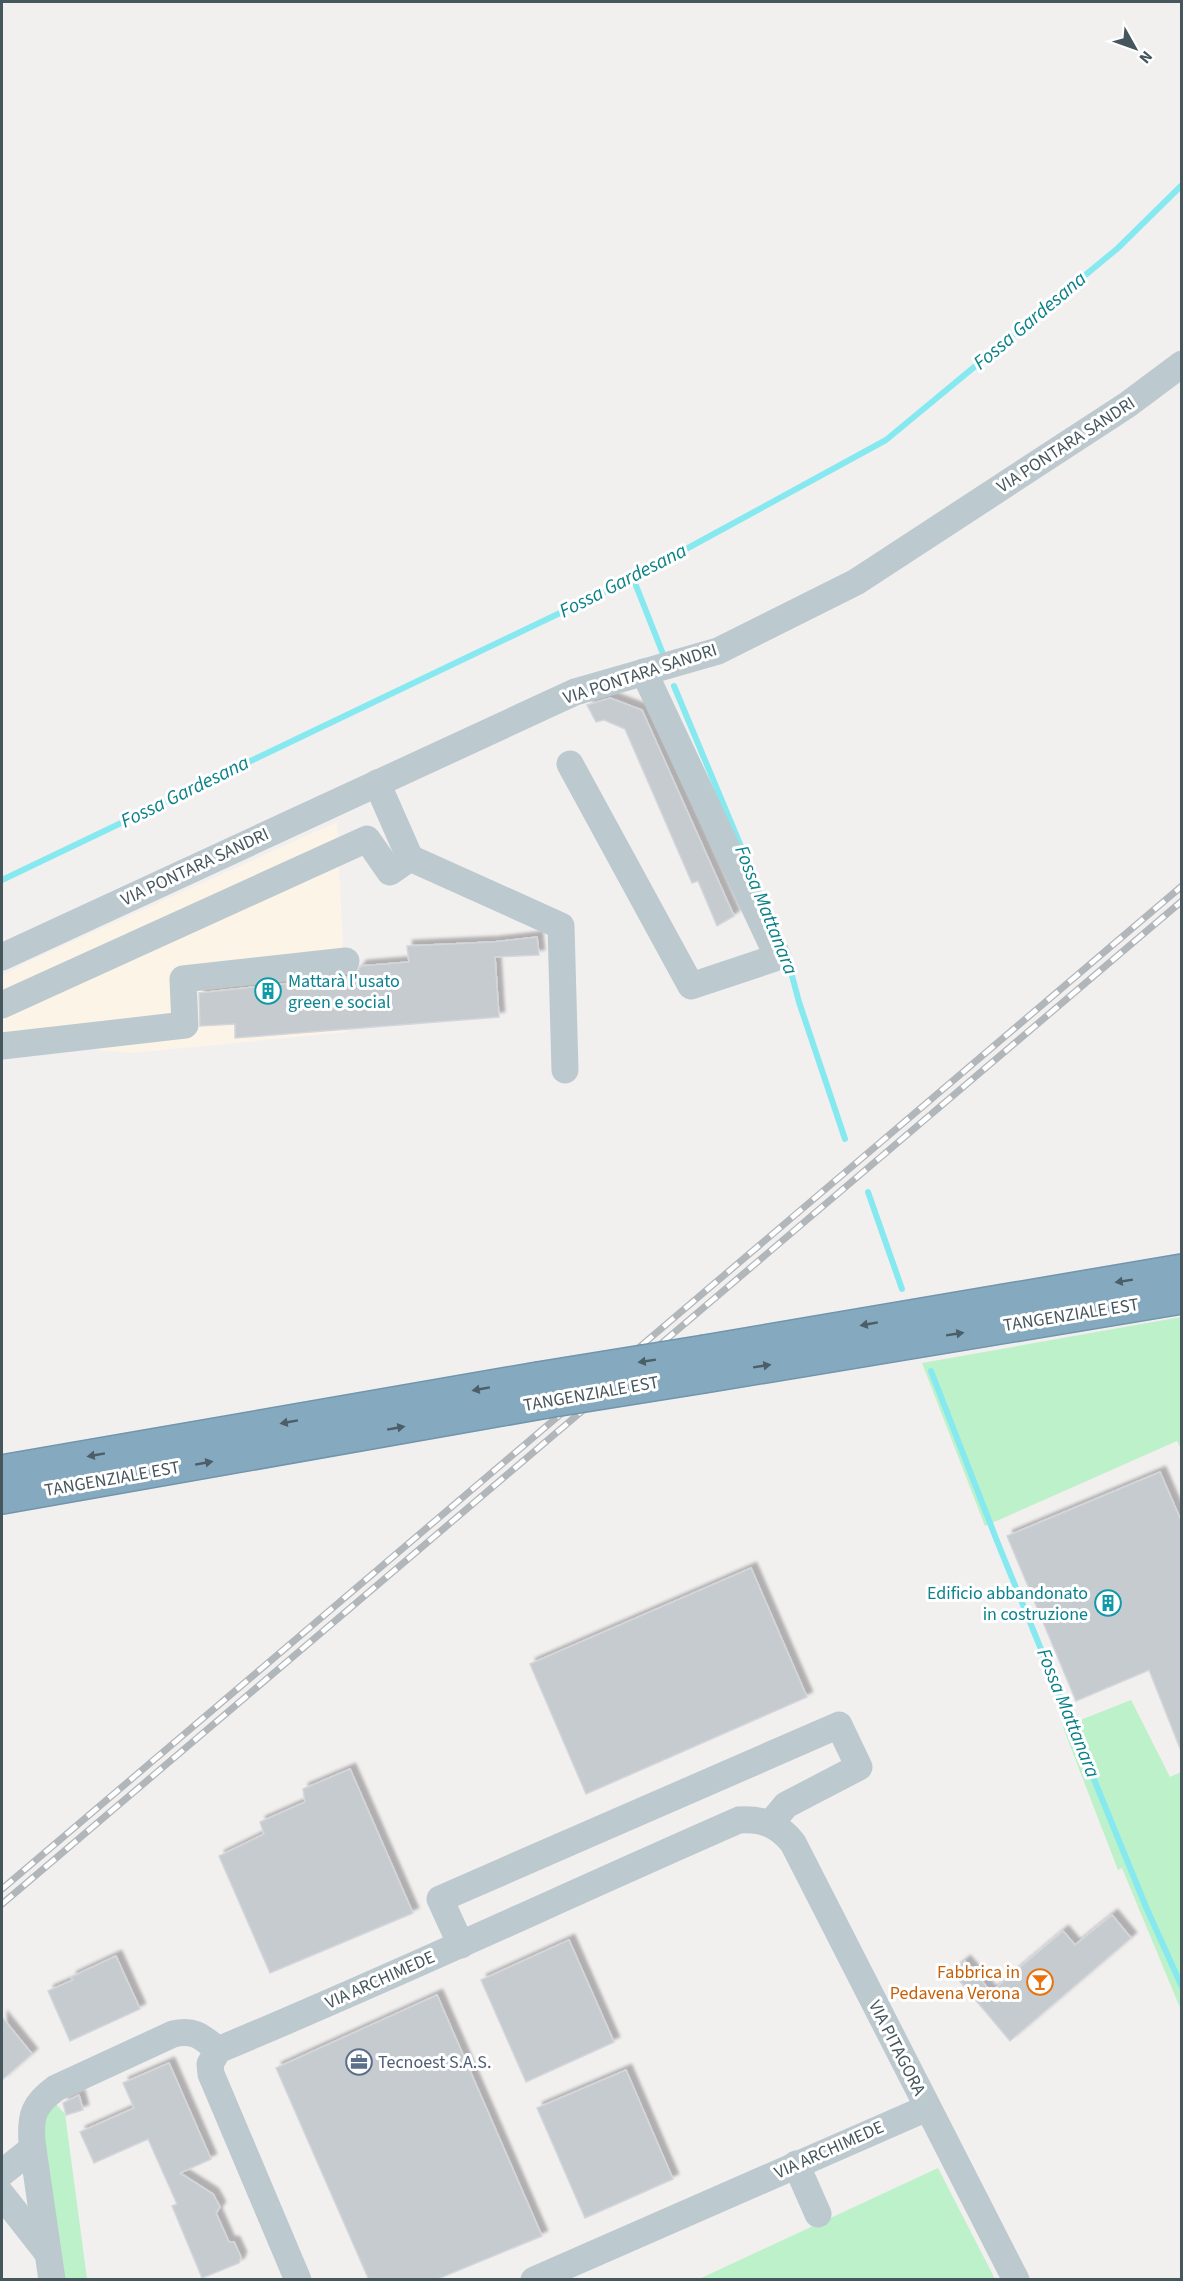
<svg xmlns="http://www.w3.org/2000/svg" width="1183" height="2281" font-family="'Source Sans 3',sans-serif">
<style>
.commercial{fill:#fdf4e8}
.green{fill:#bcf1c9}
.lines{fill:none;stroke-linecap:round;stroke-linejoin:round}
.stream{stroke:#87e9f0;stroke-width:6}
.building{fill:#c6cbcf;stroke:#d3d6db;stroke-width:1.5;filter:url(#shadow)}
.highway-casing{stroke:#7095ac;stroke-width:36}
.minor{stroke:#bcc9cf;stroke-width:27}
.highway{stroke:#85aac0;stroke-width:33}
.rail-casing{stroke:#b1b6ba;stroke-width:7}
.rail{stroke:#fff;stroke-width:4.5;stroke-dasharray:14;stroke-linecap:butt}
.highway-bridge-casing{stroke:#7095ac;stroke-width:36;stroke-linecap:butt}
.highway-bridge{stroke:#85aac0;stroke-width:33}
.oneway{fill:#4c5e67}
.labels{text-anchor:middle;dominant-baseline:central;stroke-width:6;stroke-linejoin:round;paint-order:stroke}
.street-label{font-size:18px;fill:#46565d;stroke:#fff}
.culture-label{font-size:18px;fill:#0d838f;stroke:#fff;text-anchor:start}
.food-label{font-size:18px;fill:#c56008;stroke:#fff;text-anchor:end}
.service-label{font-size:18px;fill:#4e5e75;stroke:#fff;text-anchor:start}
.water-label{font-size:20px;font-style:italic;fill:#098188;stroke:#fff}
</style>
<defs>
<filter id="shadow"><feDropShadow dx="5.5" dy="-5.5" stdDeviation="1.5" flood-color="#0004"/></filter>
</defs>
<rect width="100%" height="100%" fill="#f2efef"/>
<path class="commercial" d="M337 822 347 1032 132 1053 36 1044 2 1051V976L23 964Z"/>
<g class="green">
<path d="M1181 1317V1449L1177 1441 985 1526 922 1363Z"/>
<path d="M1131 1700 1170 1777 1181 1772V2010L1122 1868 1118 1870 1063 1727Z"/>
<path d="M52 2100 65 2114 87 2279H62L41 2126Z"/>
<path d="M938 2168 995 2279 697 2280Z"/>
</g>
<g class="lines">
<g class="stream">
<path d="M633 578 663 654"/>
<path d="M674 686 745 856"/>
<path d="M2 880 633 578 886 440 1118 248 1182 185"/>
<path d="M787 957 799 1002 845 1139"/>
<path d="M868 1192 902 1289"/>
<path d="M931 1371 997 1541 1146 1907 1182 1987"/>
</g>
</g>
<g class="building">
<path d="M610 698 642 710 734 916 717 926 698 881 692 883 625 729 604 720 596 722 587 705Z"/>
<path d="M537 937 539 955 495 957 499 1017 235 1038V1024L200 1026 199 993 348 977 356 973 361 966 409 962 407 946 493 942Z"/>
<path d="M1160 1472 1182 1523 1181 1751 1149 1670 1076 1701 1007 1536Z"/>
<path d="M751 1568 807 1697 586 1794 530 1664Z"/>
<path d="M350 1769 413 1913 270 1973 219 1856 264 1834 260 1822 305 1802 303 1789Z"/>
<path d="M1112 1915 1131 1938 1010 2041 952 1972 965 1961 991 1992 1063 1931 1075 1945Z"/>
<path d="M569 1940 614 2042 526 2082 481 1980Z"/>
<path d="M116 1956 140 2009 70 2041 48 1991 73 1980 71 1977Z"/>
<path d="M437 1995 542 2236 435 2280H369L276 2068Z"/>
<path d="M2 2017 32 2054 2 2080Z"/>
<path d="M169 2063 211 2159 180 2173 213 2194 220 2207 216 2213 229 2242H234L241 2257 239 2263 202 2278 172 2206 177 2204 148 2139 94 2163 80 2132 134 2108 123 2083Z"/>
<path d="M626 2070 673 2179 585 2218 537 2108Z"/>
<path d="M79 2095 83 2110 66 2115 63 2103Z"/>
</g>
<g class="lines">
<g class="highway-casing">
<g id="highway">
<path d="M705 1352 1182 1271"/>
<path d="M704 1376 1182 1297"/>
<path d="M2 1472 538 1379"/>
<path d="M2 1497 547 1401"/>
</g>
</g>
<g class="minor">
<path d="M570 764 691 986 778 957 644 672"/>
<path d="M377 783 410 858 561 926 565 1070"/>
<path d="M2 957 575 692 718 651 856 582 1127 405 1182 364"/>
<path d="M2 1005 367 839 390 872 410 858"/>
<path d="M2 1046 185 1025 183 979 346 961"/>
<path d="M461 1945 440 1899 839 1725 859 1767 786 1805 771 1823"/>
<path d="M796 2164 818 2214"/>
<path d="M2 2173 33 2148"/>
<path d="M2 2195 46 2251"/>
<path d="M52 2280 32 2142C30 2115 34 2104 56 2088L173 2034C195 2029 202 2037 218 2050"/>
<path d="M298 2280 211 2074 210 2064 218 2050C394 1977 565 1896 739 1820 762 1818 779 1825 793 1843L1016 2280"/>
<path d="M534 2280 927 2108"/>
</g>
<use href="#highway" class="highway"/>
<g class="rail-casing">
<g id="rail">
<path d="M2 1889 1182 886"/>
<path d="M2 1904 1182 901"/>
</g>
</g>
<use href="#rail" class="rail"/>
<g class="highway-bridge-casing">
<g id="highway-bridge">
<path d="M538 1379 705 1352"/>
<path d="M547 1401 704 1376"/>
</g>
</g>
<use href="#highway-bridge" class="highway-bridge"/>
</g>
<defs><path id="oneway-solid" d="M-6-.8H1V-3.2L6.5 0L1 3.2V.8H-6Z" transform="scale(1.5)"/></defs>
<g class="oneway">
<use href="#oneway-solid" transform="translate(1124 1281) rotate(171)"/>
<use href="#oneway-solid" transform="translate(869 1324) rotate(170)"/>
<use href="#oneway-solid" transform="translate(955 1334) rotate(-9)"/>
<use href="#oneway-solid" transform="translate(647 1361) rotate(171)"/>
<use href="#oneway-solid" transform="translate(762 1366) rotate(-9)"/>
<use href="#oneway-solid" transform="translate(481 1389) rotate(170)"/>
<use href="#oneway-solid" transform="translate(289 1422) rotate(170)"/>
<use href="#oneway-solid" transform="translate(396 1428) rotate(-10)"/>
<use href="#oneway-solid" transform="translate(96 1455) rotate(170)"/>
<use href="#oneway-solid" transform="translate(204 1463) rotate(-10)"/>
</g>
<defs>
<g id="building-ring" transform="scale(1.35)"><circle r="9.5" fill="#fff" stroke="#0f9aa8" stroke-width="1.5"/><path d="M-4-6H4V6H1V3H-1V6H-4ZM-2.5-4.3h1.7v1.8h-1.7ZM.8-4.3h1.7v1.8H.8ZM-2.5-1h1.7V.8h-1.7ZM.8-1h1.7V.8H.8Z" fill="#0f9aa8"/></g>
<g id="bar-ring" transform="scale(1.35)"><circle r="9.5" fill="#fff" stroke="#e8710a" stroke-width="1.5"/><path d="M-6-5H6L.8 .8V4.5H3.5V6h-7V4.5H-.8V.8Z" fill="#e8710a"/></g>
<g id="office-ring" transform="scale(1.35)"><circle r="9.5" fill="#fff" stroke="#5c6f8a" stroke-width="1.5"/><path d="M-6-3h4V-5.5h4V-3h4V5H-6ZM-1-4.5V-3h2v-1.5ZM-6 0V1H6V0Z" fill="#5c6f8a"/></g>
</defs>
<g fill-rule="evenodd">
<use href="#building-ring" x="268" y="991"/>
<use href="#building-ring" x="1108" y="1603"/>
<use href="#bar-ring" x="1040" y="1982"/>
<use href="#office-ring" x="359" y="2062"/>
</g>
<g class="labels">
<g class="street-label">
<text transform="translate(1066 445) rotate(-33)">VIA PONTARA SANDRI</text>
<text transform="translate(640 674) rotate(-18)">VIA PONTARA SANDRI</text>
<text transform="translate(195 867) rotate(-25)">VIA PONTARA SANDRI</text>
<text transform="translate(1071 1315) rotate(-9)">TANGENZIALE EST</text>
<text transform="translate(591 1394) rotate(-10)">TANGENZIALE EST</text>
<text transform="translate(112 1479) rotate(-10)">TANGENZIALE EST</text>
<text transform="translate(380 1980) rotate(-24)">VIA ARCHIMEDE</text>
<text transform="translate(897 2048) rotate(63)">VIA PITAGORA</text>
<text transform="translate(829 2150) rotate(-24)">VIA ARCHIMEDE</text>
</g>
<g class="culture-label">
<text x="288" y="981">Mattarà l'usato<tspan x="288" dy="21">green e social</tspan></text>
<text x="1088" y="1593" text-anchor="end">Edificio abbandonato<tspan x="1088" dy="21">in costruzione</tspan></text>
</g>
<g class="food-label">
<text x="1020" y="1972">Fabbrica in<tspan x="1020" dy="21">Pedavena Verona</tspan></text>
</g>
<g class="service-label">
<text x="378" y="2062">Tecnoest S.A.S.</text>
</g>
<g class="water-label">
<text transform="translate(1030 321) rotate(-40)">Fossa Gardesana</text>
<text transform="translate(623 581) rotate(-27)">Fossa Gardesana</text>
<text transform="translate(185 792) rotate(-26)">Fossa Gardesana</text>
<text transform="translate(766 910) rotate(68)">Fossa Mattanara</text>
<text transform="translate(1068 1713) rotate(68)">Fossa Mattanara</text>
</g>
</g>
<rect width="1183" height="2281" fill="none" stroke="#46565d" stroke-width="6"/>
<g transform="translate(1135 48) rotate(130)" stroke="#ffffff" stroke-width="4.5" paint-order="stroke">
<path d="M0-4.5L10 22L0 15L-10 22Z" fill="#46565d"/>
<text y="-9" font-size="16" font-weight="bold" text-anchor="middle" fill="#46565d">N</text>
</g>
</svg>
